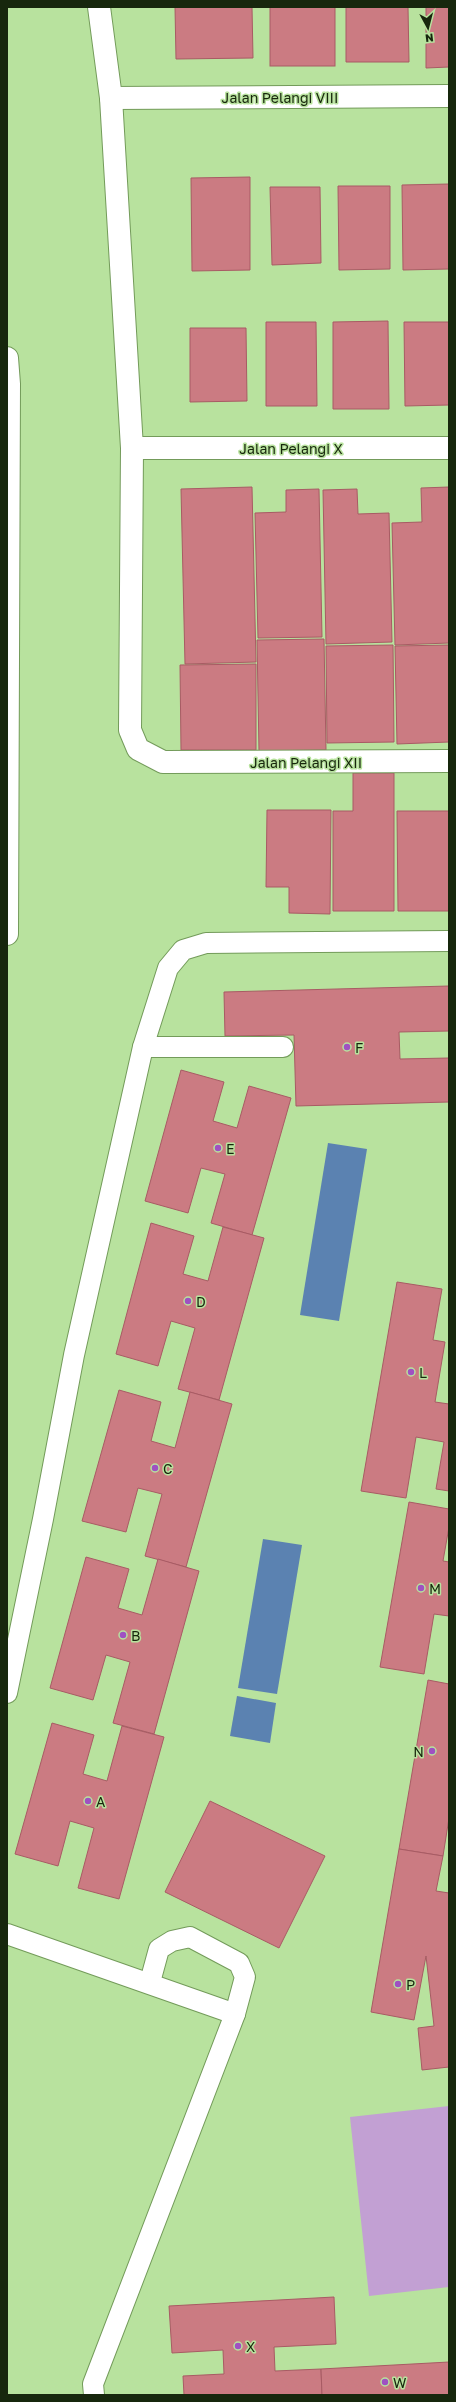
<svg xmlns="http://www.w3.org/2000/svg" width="456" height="2402" font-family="'Golos Text',sans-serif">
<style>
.green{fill:#c2a0d3}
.water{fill:#5b82b1}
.building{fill:#cb7b82;stroke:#a85b64}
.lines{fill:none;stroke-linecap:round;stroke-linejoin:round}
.service-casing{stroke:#739b5a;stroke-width:22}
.minor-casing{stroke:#739b5a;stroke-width:24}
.secondary-casing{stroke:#739b5a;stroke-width:24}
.service{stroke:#fff;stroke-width:20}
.minor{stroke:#fff;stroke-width:22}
.secondary{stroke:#fff;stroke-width:22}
.poi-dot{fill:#9f51c2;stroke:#b8e29e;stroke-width:1.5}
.labels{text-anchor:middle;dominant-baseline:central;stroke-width:3;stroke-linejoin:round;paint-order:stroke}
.street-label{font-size:14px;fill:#17270d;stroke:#b8e29e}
.poi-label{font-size:14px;fill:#17270d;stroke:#b8e29e;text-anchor:start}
</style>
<rect width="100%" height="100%" fill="#b8e29e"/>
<path class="green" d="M449 2106V2287L369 2296 350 2117Z"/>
<g class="water">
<path d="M328 1143 367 1149 339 1321 300 1315Z"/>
<path d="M263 1539 302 1545 277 1694 238 1688Z"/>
<path d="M237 1696 276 1703 270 1743 230 1736Z"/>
</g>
<g class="building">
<path d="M175 7H252L253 58 176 59Z"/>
<rect x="270" y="7" width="65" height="59"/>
<path d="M346 7H408L409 62H346Z"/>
<path d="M426 7H449V67L426 68Z"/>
<path d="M250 177V270L192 271 191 178Z"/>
<path d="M449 184V269L403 270 402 185Z"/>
<path d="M338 186H390V269L339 270Z"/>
<path d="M270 187H320L321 263 272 265Z"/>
<path d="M388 321 389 409H333V322Z"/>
<path d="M266 322H316L317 406H266Z"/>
<path d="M404 322H449V405L405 406Z"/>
<path d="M190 328H246L247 401 190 402Z"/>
<path d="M252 487 256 662 185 664 181 489Z"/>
<path d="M449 487V643L395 645 392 523 422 522 421 488Z"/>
<path d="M319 489 322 637 258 638 255 513 286 512V490Z"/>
<path d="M357 489 358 514 389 513 392 642 326 644 323 490Z"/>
<path d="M324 639 326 750 259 751 257 640Z"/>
<path d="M393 645 394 742 327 743 326 646Z"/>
<path d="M449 645V742L397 744 395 646Z"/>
<path d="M256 664V750H181L180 665Z"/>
<path d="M353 773H394V911H333V811H353Z"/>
<path d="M267 810H331L330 914 289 913V887H266Z"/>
<path d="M397 811H449V911H398Z"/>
<path d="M449 986V1031L399 1032 400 1059 449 1058V1102L296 1106 294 1035 225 1036 224 992Z"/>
<path d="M181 1070 224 1082 213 1121 237 1128 249 1086 291 1098 252 1235 211 1223 225 1174 201 1168 188 1213 145 1201Z"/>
<path d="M151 1223 194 1236 183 1274 208 1281 223 1227 264 1238 219 1400 178 1389 195 1328 171 1321 158 1366 116 1354Z"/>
<path d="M397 1282 442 1289 433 1340 445 1342 435 1402 449 1404V1491L436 1489 444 1442 416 1437 406 1498 361 1491Z"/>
<path d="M119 1390 161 1402 151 1441 175 1448 190 1392 232 1404 186 1567 145 1556 162 1494 138 1488 126 1532 82 1521Z"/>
<path d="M409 1502 449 1509V1527L443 1561 449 1562V1616L434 1614 424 1674 380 1667Z"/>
<path d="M86 1557 129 1569 118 1608 142 1615 158 1559 199 1571 154 1734 113 1723 130 1662 106 1655 93 1700 50 1688Z"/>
<path d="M428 1680 449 1684V1818L443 1856 399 1849Z"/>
<path d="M52 1723 94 1735 83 1774 107 1781 122 1726 164 1737 119 1899 78 1888 94 1828 70 1821 58 1866 15 1854Z"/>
<path d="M210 1801 325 1856 279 1948 165 1892Z"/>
<path d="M399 1849 443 1856 436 1891 449 1893V2067L422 2070 418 2028 434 2026 426 1956 414 2020 371 2012Z"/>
<path d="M334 2297 336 2344 274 2347 275 2371 321 2369 322 2395H184L183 2376 224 2374 223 2350 172 2353 169 2306Z"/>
<path d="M449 2362V2395H322L321 2369Z"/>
</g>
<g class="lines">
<g class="service-casing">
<g id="service">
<path d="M143 1047H283"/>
<path d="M7 1693 43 1519 74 1355 143 1047 168 968 183 950 206 943 449 941"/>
<path d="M7 1934 235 2014 93 2384 94 2395"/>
<path d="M150 1982 159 1949 172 1941 190 1937 239 1963 245 1977 235 2014"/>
</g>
</g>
<g class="minor-casing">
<g id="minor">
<path d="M99 7 111 98 132 448 130 730 138 749 163 762 449 761"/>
<path d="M111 98 449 96"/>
<path d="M132 448H449"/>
</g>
</g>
<g class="secondary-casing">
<path id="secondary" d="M7 358 9 384 7 934"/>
</g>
<use href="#service" class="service"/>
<use href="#minor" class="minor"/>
<use href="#secondary" class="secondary"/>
</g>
<g class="poi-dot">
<circle cx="347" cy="1047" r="4"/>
<circle cx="218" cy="1148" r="4"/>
<circle cx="188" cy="1301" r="4"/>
<circle cx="411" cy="1372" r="4"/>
<circle cx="155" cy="1468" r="4"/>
<circle cx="421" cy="1588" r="4"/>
<circle cx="123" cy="1635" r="4"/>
<circle cx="432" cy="1751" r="4"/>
<circle cx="88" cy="1801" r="4"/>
<circle cx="398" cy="1984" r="4"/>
<circle cx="238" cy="2346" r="4"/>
<circle cx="385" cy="2382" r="4"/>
</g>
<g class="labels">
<g class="street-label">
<text x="280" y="97">Jalan Pelangi VIII</text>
<text x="291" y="448">Jalan Pelangi X</text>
<text x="306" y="762">Jalan Pelangi XII</text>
</g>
<g class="poi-label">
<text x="355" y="1047">F</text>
<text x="226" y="1148">E</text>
<text x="196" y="1301">D</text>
<text x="419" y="1372">L</text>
<text x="163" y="1468">C</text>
<text x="429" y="1588">M</text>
<text x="131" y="1635">B</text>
<text x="424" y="1751" text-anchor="end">N</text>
<text x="96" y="1801">A</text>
<text x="406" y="1984">P</text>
<text x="246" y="2346">X</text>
<text x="393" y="2382">W</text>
</g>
</g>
<rect width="456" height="2402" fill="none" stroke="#17270d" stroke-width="16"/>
<g transform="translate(428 28) rotate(173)" stroke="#b8e29e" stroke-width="3" paint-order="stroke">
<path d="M0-3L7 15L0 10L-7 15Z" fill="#17270d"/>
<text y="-6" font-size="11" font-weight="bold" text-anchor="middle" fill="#17270d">N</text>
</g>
</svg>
